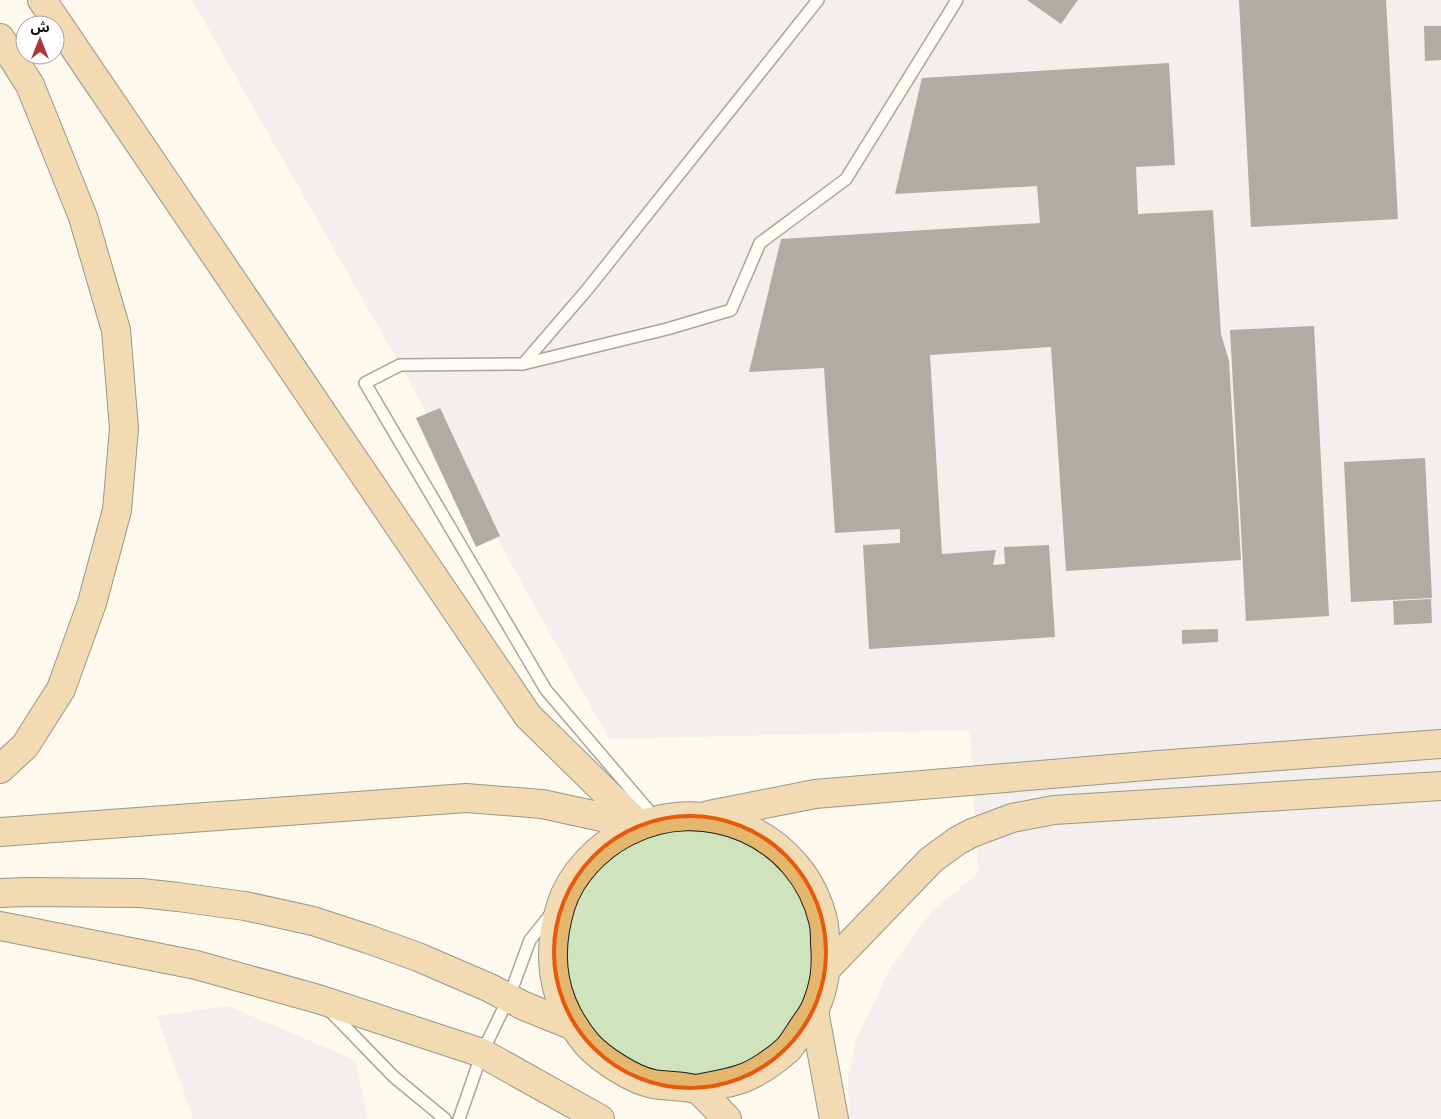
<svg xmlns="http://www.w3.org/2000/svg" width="1441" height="1119" font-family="Literata,'Noto Sans Arabic',serif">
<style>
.industrial{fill:#e9e1ea}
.green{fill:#cfe3bc}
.building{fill:#534e4a}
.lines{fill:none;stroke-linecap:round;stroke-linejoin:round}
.service-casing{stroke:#3f3f3f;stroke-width:14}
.trunk-casing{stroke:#1d1d1d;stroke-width:30}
.service{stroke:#fff;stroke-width:11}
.trunk{stroke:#e4b66e;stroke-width:28}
.marked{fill:none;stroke:#e8590c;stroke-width:4;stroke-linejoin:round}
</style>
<rect width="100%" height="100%" fill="#fdfaed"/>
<g class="industrial">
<path d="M192 0H1441V1119H849L848 1078 856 1041 890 968 932 911 978 873 970 730 609 739 400 365Z"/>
<path d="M228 1006 355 1060 368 1119H192L191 1113 157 1016Z"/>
</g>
<path class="green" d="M708 818 792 861 827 968 770 1064 651 1084 574 1026 552 952 593 855Z"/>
<g class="building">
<path d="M1027 0H1078L1061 24Z"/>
<path d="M1239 0H1386L1398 219 1251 227Z"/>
<path d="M1424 26H1441V60L1425 61Z"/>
<path d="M1169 63 1175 165 1136 167 1138 214 1213 210 1221 334 1229 361 1241 560 1066 571 1051 347 930 355 942 554 996 550 993 565 1005 564 1004 547 1049 545 1055 637 869 649 863 545 900 543V529L835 533 824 368 749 372 781 239 1040 223 1037 186 895 194 922 78Z"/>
<path d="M1314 326 1329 616 1246 621 1230 330Z"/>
<path d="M440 408 500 536 476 547 416 418Z"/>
<path d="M1425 458 1432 598 1351 602 1344 462Z"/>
<path d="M1431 599 1432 623 1394 625 1393 601Z"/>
<path d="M1218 629V642L1182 644V630Z"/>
</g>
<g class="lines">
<g class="service-casing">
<g id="service">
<path d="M523 364 586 291 818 0"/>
<path d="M656 819 546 690 365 383 400 365 523 364 667 329 731 310 760 243 846 179 957 0"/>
<path d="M328 1009 394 1077 445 1119"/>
<path d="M459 1119 482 1053 509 997 530 940 550 915"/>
</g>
</g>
<g class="trunk-casing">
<g id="trunk">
<path d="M42 0 528 716 639 825"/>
<path d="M0 38 30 85 83 217 116 330 124 429 117 510 92 603 61 689 25 746 0 769"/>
<path d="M709 815 815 794 1158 765 1441 744"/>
<path d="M0 832 466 798 542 804 639 825"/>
<path d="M0 893 28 892 141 893 178 897 245 906 313 921 368 939 418 957 490 988 524 1006 574 1026"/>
<path d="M0 926 196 965 318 999 482 1053 600 1119"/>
<path d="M827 968 931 860 957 841 972 833 1012 818 1054 810 1441 786"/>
<path d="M814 1011 834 1119"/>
<path d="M697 1089C711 1086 727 1084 741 1079 756 1074 775 1061 787 1050 792 1045 796 1038 800 1032 805 1024 811 1017 815 1009 825 985 827 969 825 943 825 935 825 927 823 920 802 833 704 791 626 832 597 847 571 874 561 905 545 957 552 1003 588 1045 602 1060 633 1080 653 1084 664 1086 690 1086 698 1090 705 1095 720 1112 727 1119"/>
</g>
</g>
<use href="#service" class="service"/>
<use href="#trunk" class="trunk"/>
</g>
<path d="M0 0H1441V1119H0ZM554 952a136 136 0 1 1 272 0a136 136 0 1 1-272 0Z" fill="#fdfaed" fill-opacity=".55" fill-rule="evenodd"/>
<path class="marked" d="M554 952a136 136 0 1 1 272 0a136 136 0 1 1-272 0Z"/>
<g transform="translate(40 40)"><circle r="24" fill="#ffffff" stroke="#9e9e9e"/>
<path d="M0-4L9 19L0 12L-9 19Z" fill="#aa373a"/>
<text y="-8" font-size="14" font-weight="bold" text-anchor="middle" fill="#0c0c0c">ش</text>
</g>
</svg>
